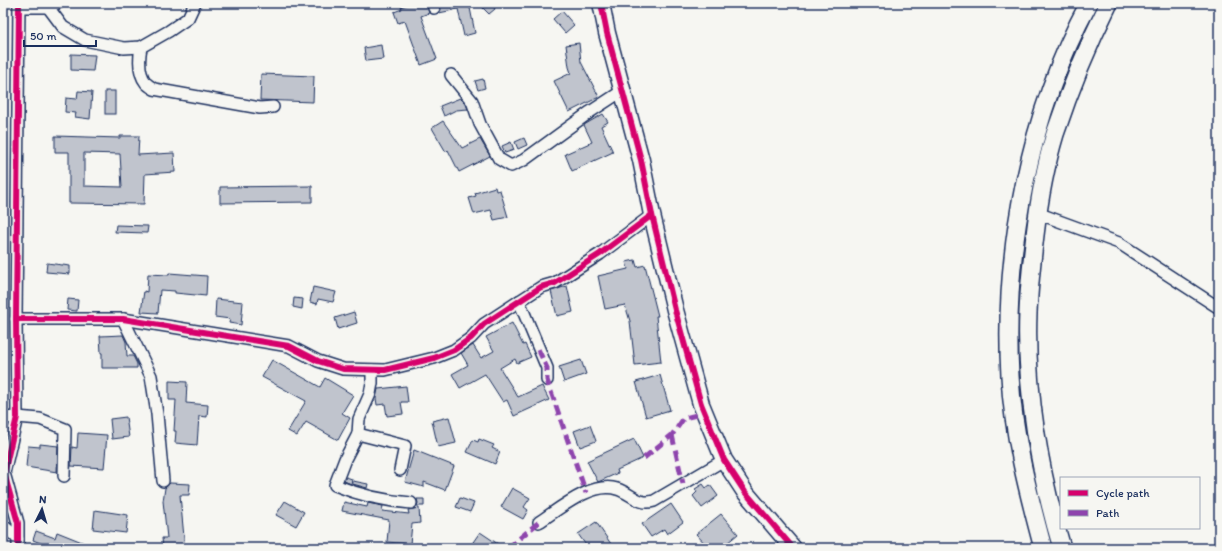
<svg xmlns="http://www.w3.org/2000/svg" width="1222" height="551" font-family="Itim,sans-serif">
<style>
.building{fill:#c0c4cd;stroke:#1b2f5e;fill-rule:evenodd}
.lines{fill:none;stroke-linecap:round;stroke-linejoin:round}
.street-casing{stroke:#1b2f5e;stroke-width:14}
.secondary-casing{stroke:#1b2f5e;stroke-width:19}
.primary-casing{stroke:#1b2f5e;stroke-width:20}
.street{stroke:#f6f6f2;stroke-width:11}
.secondary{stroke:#f6f6f2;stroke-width:16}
.primary{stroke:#f6f6f2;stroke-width:17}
.quiet{stroke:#8e44ad;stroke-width:5;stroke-dasharray:10 5;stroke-linecap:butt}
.cycleway-casing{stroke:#f6f6f2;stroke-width:8}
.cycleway{stroke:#d6006c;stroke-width:6}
</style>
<rect width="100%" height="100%" fill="#f6f6f2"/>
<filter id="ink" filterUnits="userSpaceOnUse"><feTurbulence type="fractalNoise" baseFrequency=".025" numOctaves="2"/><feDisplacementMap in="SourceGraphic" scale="8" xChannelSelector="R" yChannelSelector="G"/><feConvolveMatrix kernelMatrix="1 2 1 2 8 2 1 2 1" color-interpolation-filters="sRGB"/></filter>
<g filter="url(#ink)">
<g class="building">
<path d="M412 3H426L429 13 421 16 437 59 421 65 405 21 398 23 394 12 402 9 401 7Z"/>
<path d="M440 3H469L475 33 464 36 458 9 439 13 441 10Z"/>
<path d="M478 3H498L494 7 495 9 489 14Z"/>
<path d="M562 11 574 25 565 33 553 19Z"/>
<path d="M579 43 581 62 599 97 569 112 554 81 571 73 569 67 566 45Z"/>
<path d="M381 45 383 59 366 61 364 48Z"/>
<path d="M71 54 95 55 93 71 71 70Z"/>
<path d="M261 74 314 76 313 102 260 100Z"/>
<path d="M483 79 485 88 478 90 475 81Z"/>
<path d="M78 91 92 92 90 119 75 117 76 113 65 112 66 98 77 99Z"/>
<rect x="105" y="91" width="10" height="23"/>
<path d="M460 98 466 104 468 109 456 110 444 116 440 106Z"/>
<path d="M603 114 608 122 601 126 613 152 572 171 565 154 592 142 584 125Z"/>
<path d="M443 121 462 148 480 139 490 156 459 172 448 150 446 152 432 128Z"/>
<path d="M55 136 120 138V136H139L138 155 174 153 175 172 145 174 144 204 69 203V152H55ZM84 153 120 154 122 187 84 186Z"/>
<path d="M524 138 527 145 518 149 515 142Z"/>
<path d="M511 142 514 150 505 153 502 146Z"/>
<path d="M312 186V202L220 203V187Z"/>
<path d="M495 187 496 191 500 190 508 217 494 220 491 210 474 214 469 198 476 196 475 193Z"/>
<path d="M116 225 148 226 147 233 115 232Z"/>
<path d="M635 260 637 267 645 265 658 316H656L661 362 635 365 630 321 625 305 605 309 598 276 628 269 626 262Z"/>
<path d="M47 263 70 266V274L46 272Z"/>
<path d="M169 273 207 276 206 296 175 293V291L160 290 158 313 141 312 144 291 147 292 148 274 169 275Z"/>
<path d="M567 286 573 312 557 316 551 291Z"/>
<path d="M313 287 336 292 333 302 318 299 317 304 310 302Z"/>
<path d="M294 298 303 299 302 309 293 307Z"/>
<path d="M68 299 78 300 77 311 67 310Z"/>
<path d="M216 299 243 302 241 325 229 323 230 319 215 317Z"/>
<path d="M354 312 357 323 338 329 335 318Z"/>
<path d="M512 323 523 345 525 344 531 357 517 363 515 359 500 368 518 397 542 386 549 400 514 416 507 400 503 402 485 374 460 388 452 374 468 365 461 353 473 345 481 358 494 351 486 337Z"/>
<path d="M123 335 126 342 127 356H133L137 364V368H102V353H101L100 336Z"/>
<path d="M272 360 320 387 325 378 353 395 342 413 350 418 338 440 306 422 297 436 288 431 306 401 262 377Z"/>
<path d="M581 360 586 374 564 382 559 367Z"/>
<path d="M660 375 670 410 646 417 636 382Z"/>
<path d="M169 381 187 382 186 403 208 405 207 417 199 416 197 445 175 443 176 431H174L176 400H169Z"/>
<path d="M406 386 408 402H401L403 414 387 416 385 404 377 405 376 398 378 389Z"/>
<path d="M126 417 129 437 112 439 110 419Z"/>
<path d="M449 417 456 443 438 447 432 421Z"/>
<path d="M590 425 596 441 580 447 574 431Z"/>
<path d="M78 433 107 435 104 468 71 466 72 447 77 448Z"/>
<path d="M479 439 494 445 492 448 500 452 495 464 467 452 473 440 478 442Z"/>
<path d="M634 439 643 458 617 470 618 473 598 482 587 461Z"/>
<path d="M40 444 58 446 57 472 26 467 28 446 40 447Z"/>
<path d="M414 450 454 466 445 490 424 482V487L405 482Z"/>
<path d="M346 477 352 479 351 484 344 481Z"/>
<path d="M353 481 368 484 367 488 353 484Z"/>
<path d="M170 483 190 484 189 495H180L185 548H163L162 538H167L163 501 165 488Z"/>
<path d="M703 484 706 488 710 485 718 496 702 508 693 496 697 492 695 489Z"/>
<path d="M512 488 530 498 524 507 528 510 523 519 501 507Z"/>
<path d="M460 498 474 503 470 512 456 507Z"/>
<path d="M417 499H424V506H417L418 503Z"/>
<path d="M285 501 304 512 296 526 276 515Z"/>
<path d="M344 502 367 507 368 503 383 506 382 511 409 514 408 510 419 508 420 523 412 524 410 544 387 542 389 520 342 511Z"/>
<path d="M671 504 683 522 667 534 664 529 651 537 642 524Z"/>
<path d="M95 510 128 515 126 533 93 529Z"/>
<path d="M721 514 738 534 721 548H709L696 534Z"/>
<path d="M596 522 611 544 604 548H588L578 534Z"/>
<path d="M36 531 55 538 57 532 97 548H53L33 540Z"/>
<path d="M480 532 504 548H469Z"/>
</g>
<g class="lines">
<g class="street-casing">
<g id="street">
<path d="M433 3 434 8"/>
<path d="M19 7H48L58 3"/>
<path d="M48 7 63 27 85 40 124 48 141 47 169 31 188 18 195 3"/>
<path d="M141 47C139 58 138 73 146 83 148 85 151 87 154 89L260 108 273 107"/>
<path d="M451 75 472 101 480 124 499 159 511 166 524 160 590 112 622 91"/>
<path d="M1037 213 1119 243 1219 308"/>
<path d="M519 301 547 368V380"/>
<path d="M16 319H123L289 346 318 361 343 369 385 370 434 358 454 350 471 338 484 324 541 287 555 283 600 254 652 215"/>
<path d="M123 319 151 376 157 414 163 481"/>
<path d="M372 370V383L370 394 359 419 358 434 405 446 400 470"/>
<path d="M3 418 17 417 40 419 65 429 64 476"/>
<path d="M358 434 345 459 335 485C359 495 385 501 411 503"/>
<path d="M539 522C559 509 592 481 617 489 631 493 639 506 654 501L724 460"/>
<path d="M3 525 18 539"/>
<path d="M18 548V523L4 473 17 417 16 319 19 3"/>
</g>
</g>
<g class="secondary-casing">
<path id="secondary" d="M601 3 607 33 641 160 652 215 675 310 701 404 724 460 745 492 793 548"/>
</g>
<g class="primary-casing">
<g id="primary">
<path d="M1043 548C1028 492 1013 435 1010 376 1003 252 1029 113 1089 3"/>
<path d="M1062 548C1040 475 1025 389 1028 313 1029 287 1032 260 1035 235 1039 201 1045 167 1055 134 1070 89 1088 45 1109 3"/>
</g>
</g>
<use href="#street" class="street"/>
<use href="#secondary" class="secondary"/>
<use href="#primary" class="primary"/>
<g class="quiet">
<path d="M538 349 547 368V380L586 493"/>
<path d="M672 435 683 484"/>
<path d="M644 458 672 435 684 418 705 413"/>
<path d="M508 548 539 522"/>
</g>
<g class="cycleway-casing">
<g id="cycleway">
<path d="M601 3 607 33 641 160 652 215 675 310 701 404 724 460 745 492 793 548"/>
<path d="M16 319H123L289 346 318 361 343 369 385 370 434 358 454 350 471 338 484 324 541 287 555 283 600 254 652 215"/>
<path d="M18 548V523L4 473 17 417 16 319 19 3"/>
</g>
</g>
<use href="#cycleway" class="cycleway"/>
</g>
</g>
<rect width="1222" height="551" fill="none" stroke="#f6f6f2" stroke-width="16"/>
<rect x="8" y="8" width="1206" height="535" fill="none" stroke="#1b2f5e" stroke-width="1.5" filter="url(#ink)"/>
<rect x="1060" y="477" width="140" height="52" fill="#f6f6f2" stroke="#9ea6b7"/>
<rect x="1068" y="490" width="20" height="6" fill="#d6006c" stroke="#9ea6b7"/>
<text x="1096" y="497" font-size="12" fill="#1b2f5e">Cycle path</text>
<rect x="1068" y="510" width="20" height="6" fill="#8e44ad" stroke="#9ea6b7"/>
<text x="1096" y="517" font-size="12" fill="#1b2f5e">Path</text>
<g transform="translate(42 509) rotate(5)" stroke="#f6f6f2" stroke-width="3" paint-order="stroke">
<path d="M0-3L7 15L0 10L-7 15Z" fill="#1b2f5e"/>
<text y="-6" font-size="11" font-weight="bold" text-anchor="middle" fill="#1b2f5e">N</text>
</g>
<path d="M24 40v6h72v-6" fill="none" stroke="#1b2f5e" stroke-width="2"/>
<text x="30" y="40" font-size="12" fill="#1b2f5e" stroke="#f6f6f2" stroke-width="3" paint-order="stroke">50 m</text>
</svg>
